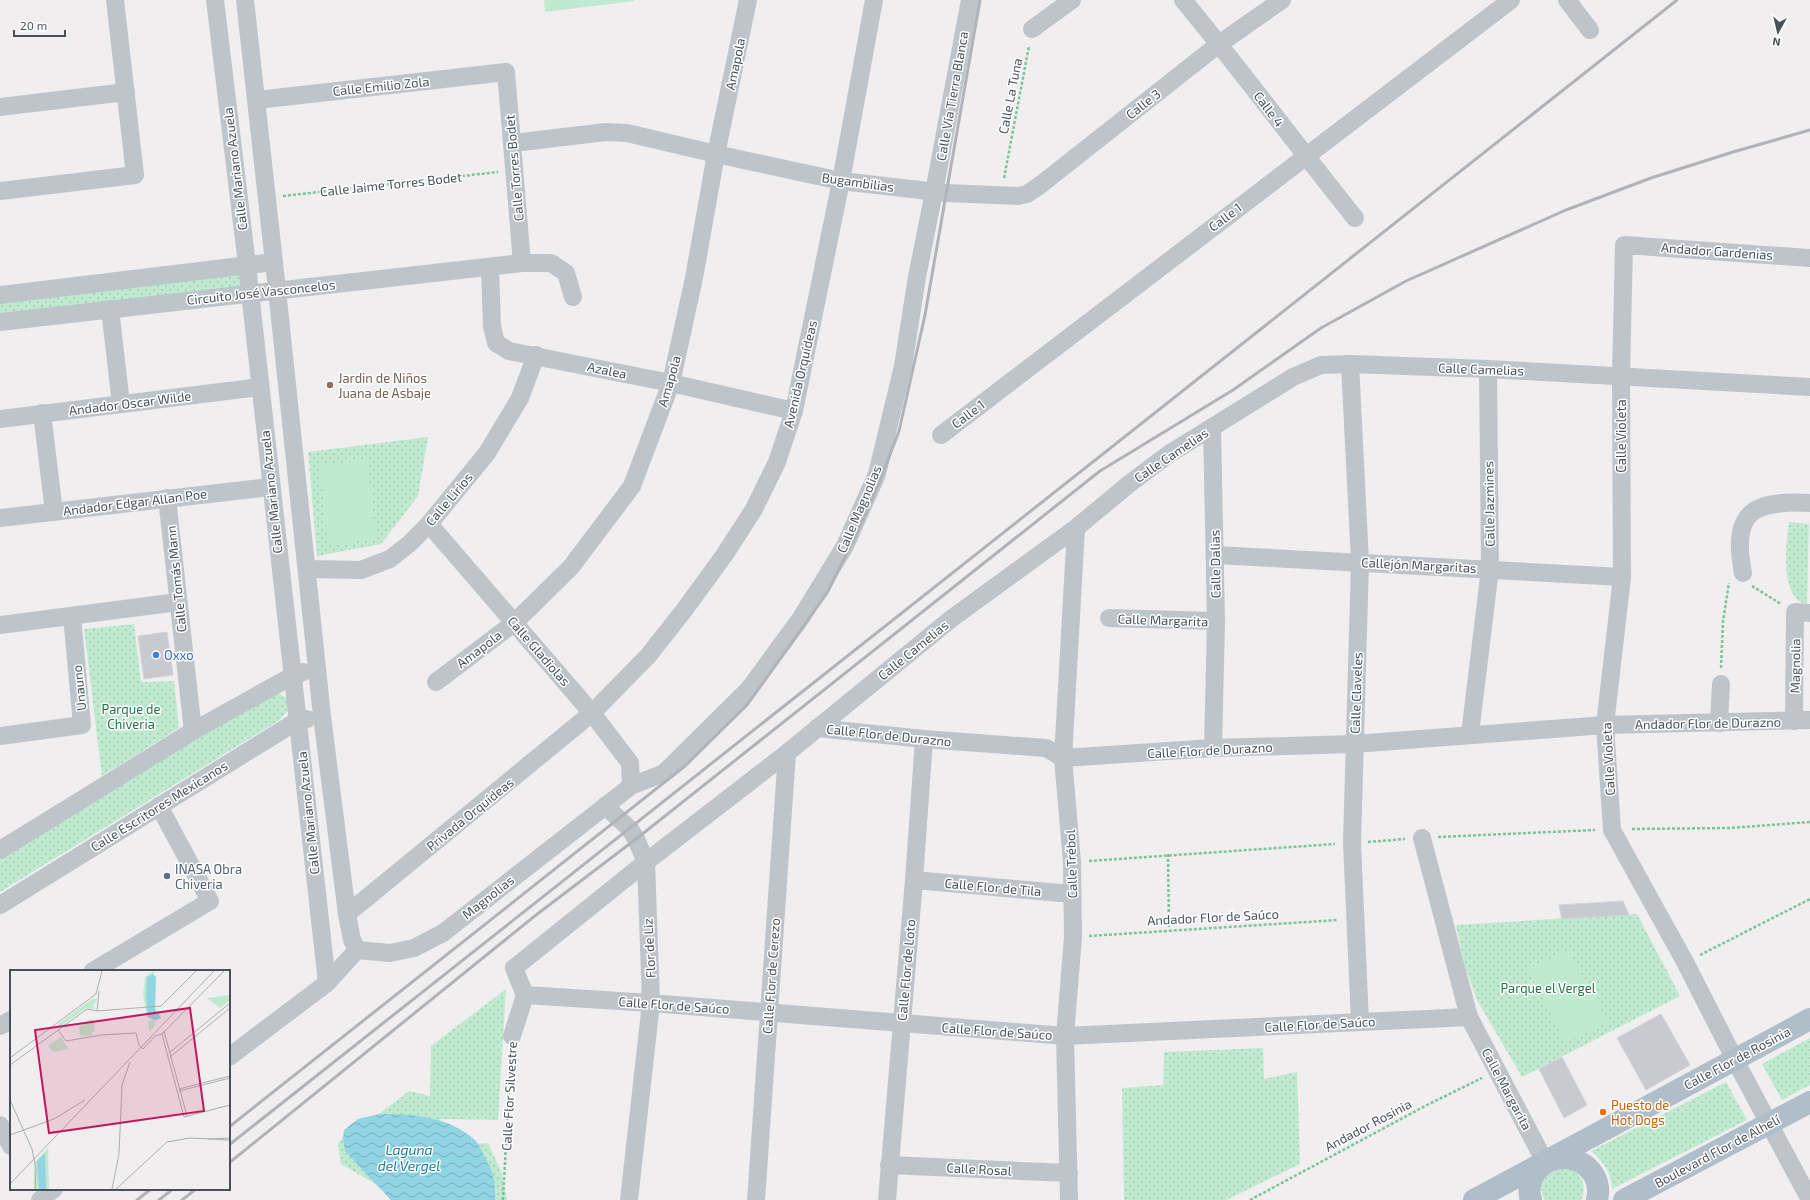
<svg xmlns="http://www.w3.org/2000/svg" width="1810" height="1200" font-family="'Exo 2',sans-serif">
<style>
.green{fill:url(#green-dots)}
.pitch{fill:#c0eacf}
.water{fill:url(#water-waves)}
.building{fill:#c9cad0;stroke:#d2d4d9}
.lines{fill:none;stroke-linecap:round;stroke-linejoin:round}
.path{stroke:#7bc49e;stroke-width:2.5;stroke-dasharray:3 2;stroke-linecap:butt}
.minor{stroke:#bdc5cb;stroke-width:18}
.major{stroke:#b0beca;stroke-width:22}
.rail{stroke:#b0b3b7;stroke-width:3}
.education-dot{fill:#8d6e63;stroke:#fff;stroke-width:1.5}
.shop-dot{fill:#3f7fe0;stroke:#fff;stroke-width:1.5}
.service-dot{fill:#5c6f8a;stroke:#fff;stroke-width:1.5}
.food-dot{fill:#e8710a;stroke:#fff;stroke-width:1.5}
.labels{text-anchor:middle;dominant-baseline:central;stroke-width:3;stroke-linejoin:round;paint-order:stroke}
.street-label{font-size:13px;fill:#485159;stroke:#fff}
.education-label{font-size:13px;fill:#785e54;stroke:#fff;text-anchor:start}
.shop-label{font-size:13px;fill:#366cbe;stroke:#fff;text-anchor:start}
.park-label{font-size:13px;fill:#207347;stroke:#fff}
.service-label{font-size:13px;fill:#4e5e75;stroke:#fff;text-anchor:start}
.food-label{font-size:13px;fill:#c56008;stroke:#fff;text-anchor:start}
.water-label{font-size:14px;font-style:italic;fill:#1a7c93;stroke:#fff}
.inset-road{fill:none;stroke:#adafb2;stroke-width:1}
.view{fill:#c2185b;fill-opacity:0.15;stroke:#c2185b;stroke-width:2}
.inset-edge{fill:none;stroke:#485159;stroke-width:2}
</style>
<defs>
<pattern id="green-dots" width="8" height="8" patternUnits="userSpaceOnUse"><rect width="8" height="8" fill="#c0eacf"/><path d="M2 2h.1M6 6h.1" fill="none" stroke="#a6cab4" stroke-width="1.8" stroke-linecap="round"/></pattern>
<pattern id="water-waves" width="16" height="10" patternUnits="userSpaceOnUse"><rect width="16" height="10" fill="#91d4e3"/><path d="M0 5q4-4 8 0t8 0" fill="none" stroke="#78aebb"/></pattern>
</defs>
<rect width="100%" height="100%" fill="#f0eeee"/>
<g class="green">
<path d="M241 272 242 287 0 316V301Z"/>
<path d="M428 437 418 496 381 544 317 556 308 452Z"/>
<path d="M1789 522 1809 524 1807 604C1779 599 1786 543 1789 522Z"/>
<path d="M134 624 141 682 174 681 179 728 102 776 84 629Z"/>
<path d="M276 693 287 698 289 710 278 721 0 892V858L264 698Z"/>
<path d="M1637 914 1680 996 1522 1077 1477 1000 1465 966 1456 925Z"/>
<path d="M506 989 498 1120 440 1119 443 1128 463 1145 488 1143 501 1171 507 1200H391L379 1186 341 1164 338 1144 347 1132 363 1126 409 1091 430 1096 431 1046Z"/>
<path d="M1810 1038V1085L1782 1100 1762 1064Z"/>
<path d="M1263 1048 1264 1079 1297 1072 1300 1164 1226 1200H1124L1122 1088 1163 1085 1164 1052Z"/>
<path d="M1726 1082 1747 1120 1612 1189C1612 1173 1603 1161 1591 1151Z"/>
<path d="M1561 1168C1565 1169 1570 1170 1574 1171 1584 1176 1586 1191 1581 1200H1545C1535 1183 1547 1174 1561 1168Z"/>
</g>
<g class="pitch">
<path d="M544 0H634V1L545 12Z"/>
<path d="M367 460 376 538 328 546 320 465Z"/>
<path d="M1568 950 1608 1022 1566 1042 1527 969Z"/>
</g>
<path class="water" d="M379 1114C413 1114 448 1116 475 1140 479 1144 482 1151 484 1156 493 1170 496 1184 495 1200H391L345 1151 343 1138 344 1130 358 1119Z"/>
<g class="building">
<path d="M167 632 173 675 144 679 138 636Z"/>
<path d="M1623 901 1629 915 1562 919 1559 905Z"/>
<path d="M1661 1014 1690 1065 1646 1090 1617 1038Z"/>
<path d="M1562 1057 1587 1105 1564 1118 1539 1069Z"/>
</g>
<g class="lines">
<g class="path">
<path d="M1004 178 1029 46"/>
<path d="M283 196 498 172"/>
<path d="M1752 586 1781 604"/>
<path d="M1721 668 1723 621 1729 583"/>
<path d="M1632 829 1730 828 1810 822"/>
<path d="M1438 837 1595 830"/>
<path d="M1368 842 1405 839"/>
<path d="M1168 854 1169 929"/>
<path d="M1089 861 1335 844"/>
<path d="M1089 936 1338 920"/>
<path d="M1700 955 1810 899"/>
<path d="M503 1200 511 1052"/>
<path d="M1250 1200 1427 1105 1482 1078"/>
</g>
<g class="minor">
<path d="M215 0 247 265 327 983"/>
<path d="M245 0 277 290 322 716 347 914 352 940 357 950"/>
<path d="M1183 0C1242 71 1297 146 1355 218"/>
<path d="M1567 0 1590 30"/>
<path d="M1032 29 1072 0"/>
<path d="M257 100 506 72 522 263"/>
<path d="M0 107 126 92"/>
<path d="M513 143 606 132 627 133 716 154 841 181 946 193 1018 196 1027 194 1039 186 1219 44 1282 0"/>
<path d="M0 191 135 175 115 0"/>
<path d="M1810 258 1624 245 1621 375 1622 577 1605 725 1612 830 1685 962 1735 1060 1810 1200"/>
<path d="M490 268 492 326 496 343 509 351 671 383 794 411"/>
<path d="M0 295 274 262"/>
<path d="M110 309 121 404"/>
<path d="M0 322 522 263H551L566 273 573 297"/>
<path d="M1350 364 1360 562 1352 843 1360 1022"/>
<path d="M42 413 54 512"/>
<path d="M0 419 260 387"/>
<path d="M1212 427 1216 621 1213 748"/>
<path d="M941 435 1511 0"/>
<path d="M167 498 193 731"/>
<path d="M0 518 270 487"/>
<path d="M429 524 592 713 630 763 631 786"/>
<path d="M1216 555 1622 577"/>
<path d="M307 569 361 570 390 559 409 544 429 524 487 453 520 398 536 355"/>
<path d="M1743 573C1731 511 1753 500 1810 503"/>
<path d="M1109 618 1216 621"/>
<path d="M0 625 178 602"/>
<path d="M436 682 514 623 571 567 632 486 671 383 694 278 716 154 748 0"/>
<path d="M1794 721 1795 612 1810 613"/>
<path d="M1719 723 1721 684"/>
<path d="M817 728 924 739 1046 748 1063 758 1213 748 1354 744 1605 725 1810 720"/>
<path d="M1470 734 1490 569 1488 369"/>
<path d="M0 736 82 725 72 616"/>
<path d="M605 806 630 829 636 839 646 862 651 1003 629 1200"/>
<path d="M1422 838 1469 1017 1545 1162"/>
<path d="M0 850 193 731 292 676 303 672"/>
<path d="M914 880 1072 894"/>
<path d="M0 905 297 721 307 719"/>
<path d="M347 914 592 713 648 656 685 609 725 554 754 509 777 462 794 411 841 181 874 0"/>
<path d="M357 950 390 953 414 948 443 933 631 786 664 773 749 689 801 618 845 546 877 474 903 366 917 277 934 192 970 0"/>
<path d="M93 971 210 901 159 806"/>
<path d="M525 995 514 968 646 862 787 753 951 619 1076 528 1129 484 1169 454 1293 377 1321 365 1350 364 1488 369 1810 387"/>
<path d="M525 995 651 1003 1065 1036 1469 1017"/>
<path d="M0 1026 11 1020"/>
<path d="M512 1036 525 995"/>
<path d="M229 1057 327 983 357 950"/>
<path d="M0 1125 11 1146"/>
<path d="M889 1165 1069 1173"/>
<path d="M40 1200 54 1189"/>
<path d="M756 1200 787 753"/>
<path d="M887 1200 914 880 924 739"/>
<path d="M1069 1200 1065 1036 1073 937 1072 862 1063 758 1076 528"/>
</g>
<g class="major">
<path d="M1474 1200 1810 1019"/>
<path d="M1531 1200C1528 1191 1530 1181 1535 1173 1557 1142 1606 1163 1597 1200"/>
<path d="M1624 1200 1810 1102"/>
</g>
<g class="rail">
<path d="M229 1127 685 766 747 705 827 593 856 535 880 481 899 431 925 315 980 0"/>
<path d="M229 1145 1677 0"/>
<path d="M229 1163 536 915 636 839 1100 471 1233 390 1321 328 1406 281 1566 210 1651 178 1733 152 1810 130"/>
<path d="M137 1200 151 1189"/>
<path d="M159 1200 173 1189"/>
<path d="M182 1200 196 1189"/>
</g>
</g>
<circle class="education-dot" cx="330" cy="385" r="4"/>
<circle class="shop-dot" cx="156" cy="655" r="4"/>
<circle class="service-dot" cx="167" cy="876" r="4"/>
<circle class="food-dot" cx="1603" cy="1112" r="4"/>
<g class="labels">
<g class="street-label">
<text transform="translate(735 64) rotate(-78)">Amapola</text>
<text transform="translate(381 86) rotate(-6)">Calle Emilio Zola</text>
<text transform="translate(952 96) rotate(-80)">Calle Vía Tierra Blanca</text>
<text transform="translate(1010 96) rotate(-79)">Calle La Tuna</text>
<text transform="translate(1143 104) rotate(-38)">Calle 3</text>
<text transform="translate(1269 109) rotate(53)">Calle 4</text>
<text transform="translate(514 168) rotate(-95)">Calle Torres Bodet</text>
<text transform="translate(235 169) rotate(-97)">Calle Mariano Azuela</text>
<text transform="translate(858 182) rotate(8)">Bugambilias</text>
<text transform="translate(391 184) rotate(-6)">Calle Jaime Torres Bodet</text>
<text transform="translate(1225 217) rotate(-37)">Calle 1</text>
<text transform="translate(1717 251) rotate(4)">Andador Gardenias</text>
<text transform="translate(261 292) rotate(-6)">Circuito José Vasconcelos</text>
<text transform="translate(1481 369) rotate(2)">Calle Camelias</text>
<text transform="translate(607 370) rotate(12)">Azalea</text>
<text transform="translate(800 374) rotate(-77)">Avenida Orquídeas</text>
<text transform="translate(669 381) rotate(-74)">Amapola</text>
<text transform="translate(130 403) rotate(-7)">Andador Oscar Wilde</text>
<text transform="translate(968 414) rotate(-37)">Calle 1</text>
<text transform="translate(1621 436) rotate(-90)">Calle Violeta</text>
<text transform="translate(1171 455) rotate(-34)">Calle Camelias</text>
<text transform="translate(271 492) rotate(-96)">Calle Mariano Azuela</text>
<text transform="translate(449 499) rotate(-50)">Calle Lirios</text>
<text transform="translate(135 502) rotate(-7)">Andador Edgar Allan Poe</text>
<text transform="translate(1489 504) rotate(-91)">Calle Jazmines</text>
<text transform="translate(859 509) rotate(-67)">Calle Magnolias</text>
<text transform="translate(1215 564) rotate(-91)">Calle Dalias</text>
<text transform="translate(1419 565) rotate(3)">Callejón Margaritas</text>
<text transform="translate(176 579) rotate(-96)">Calle Tomás Mann</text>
<text transform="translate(1163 620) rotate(2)">Calle Margarita</text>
<text transform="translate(479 649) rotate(-37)">Amapola</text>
<text transform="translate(913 650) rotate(-39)">Calle Camelias</text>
<text transform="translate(539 651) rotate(49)">Calle Gladiolas</text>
<text transform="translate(1795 666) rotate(-89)">Magnolia</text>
<text transform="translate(79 688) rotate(-96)">Unauno</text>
<text transform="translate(1356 693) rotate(-88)">Calle Claveles</text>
<text transform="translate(1708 723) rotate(-1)">Andador Flor de Durazno</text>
<text transform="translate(889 735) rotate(6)">Calle Flor de Durazno</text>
<text transform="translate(1210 750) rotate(-3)">Calle Flor de Durazno</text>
<text transform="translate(1608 759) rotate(-93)">Calle Violeta</text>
<text transform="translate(159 806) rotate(-32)">Calle Escritores Mexicanos</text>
<text transform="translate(308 813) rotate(-96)">Calle Mariano Azuela</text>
<text transform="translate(470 814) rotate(-39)">Privada Orquídeas</text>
<text transform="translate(1071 864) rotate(-92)">Calle Trébol</text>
<text transform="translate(993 887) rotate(5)">Calle Flor de Tila</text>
<text transform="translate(488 897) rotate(-38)">Magnolias</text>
<text transform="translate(1213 917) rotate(-3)">Andador Flor de Saúco</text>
<text transform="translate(649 948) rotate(-93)">Flor de Liz</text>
<text transform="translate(906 970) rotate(-85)">Calle Flor de Loto</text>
<text transform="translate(771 976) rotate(-86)">Calle Flor de Cerezo</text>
<text transform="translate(674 1005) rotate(4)">Calle Flor de Saúco</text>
<text transform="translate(1320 1024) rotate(-3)">Calle Flor de Saúco</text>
<text transform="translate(997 1031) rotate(4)">Calle Flor de Saúco</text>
<text transform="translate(1737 1058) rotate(-28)">Calle Flor de Rosinia</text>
<text transform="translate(1507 1089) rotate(62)">Calle Margarita</text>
<text transform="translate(509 1096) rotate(-87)">Calle Flor Silvestre</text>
<text transform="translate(1368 1125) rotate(-28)">Andador Rosinia</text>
<text transform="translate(1717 1151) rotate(-28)">Boulevard Flor de Alhelí</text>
<text transform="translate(979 1169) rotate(3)">Calle Rosal</text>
</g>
<g class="education-label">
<text x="338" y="378">Jardin de Niños<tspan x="338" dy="15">Juana de Asbaje</tspan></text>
</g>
<g class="shop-label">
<text x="164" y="655">Oxxo</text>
</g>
<g class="park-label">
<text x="131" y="709">Parque de<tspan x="131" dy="15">Chiveria</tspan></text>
<text x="1548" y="988">Parque el Vergel</text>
</g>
<g class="service-label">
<text x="175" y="869">INASA Obra<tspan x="175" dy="15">Chiveria</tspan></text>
</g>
<g class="food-label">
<text x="1611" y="1105">Puesto de<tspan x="1611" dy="15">Hot Dogs</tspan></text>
</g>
<g class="water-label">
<text x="409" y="1149">Laguna<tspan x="409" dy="16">del Vergel</tspan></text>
</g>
</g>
<g transform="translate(10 970)">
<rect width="220" height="220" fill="#f0eeee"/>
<path d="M144 1 143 37 152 47 144 52 145 56 139 62 138 51 143 50 137 47 133 25 135 7ZM220 25V30L210 38 197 28ZM82 29H87L83 36 86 39 76 38 50 57 48 54ZM80 49 83 50 85 61 82 62V65L74 66 70 65 69 57ZM51 67 58 79 43 82 38 76ZM38 178 39 219H24V193Z" fill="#c0eacf"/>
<path d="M143 4 146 7 145 39 151 48 145 50 138 47 136 24 137 7ZM35 183 36 219H29L27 191Z" fill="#91d4e3"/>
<path class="inset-road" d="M87 41 89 21M48 60 56 71 91 65 126 63 129 75 133 79 145 66 152 64M154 61 177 146M152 64 174 147 220 135M152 64 214 1M159 83 220 33M160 87 220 38M0 88 86 24 92 1M0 95 77 39 87 41 151 36 186 1M169 119 220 106M169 121 220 108M0 130 22 179 26 199 25 219M0 165 44 149 75 130M198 169 220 168M0 214 204 1M102 219 109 184 112 115 120 92M106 219 157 172 180 168 220 170"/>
<path class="view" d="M180 38 194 141 39 163 25 60Z"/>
<rect width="220" height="220" class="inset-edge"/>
</g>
<g transform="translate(1778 32) rotate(188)" stroke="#ffffff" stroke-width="3" paint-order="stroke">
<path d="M0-3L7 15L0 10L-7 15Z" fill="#485159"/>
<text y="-6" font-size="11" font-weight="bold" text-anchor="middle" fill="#485159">N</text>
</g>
<path d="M14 30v6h51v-6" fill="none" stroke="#485159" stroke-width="2"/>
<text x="20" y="30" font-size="12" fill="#485159" stroke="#ffffff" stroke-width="3" paint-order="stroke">20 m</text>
</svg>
